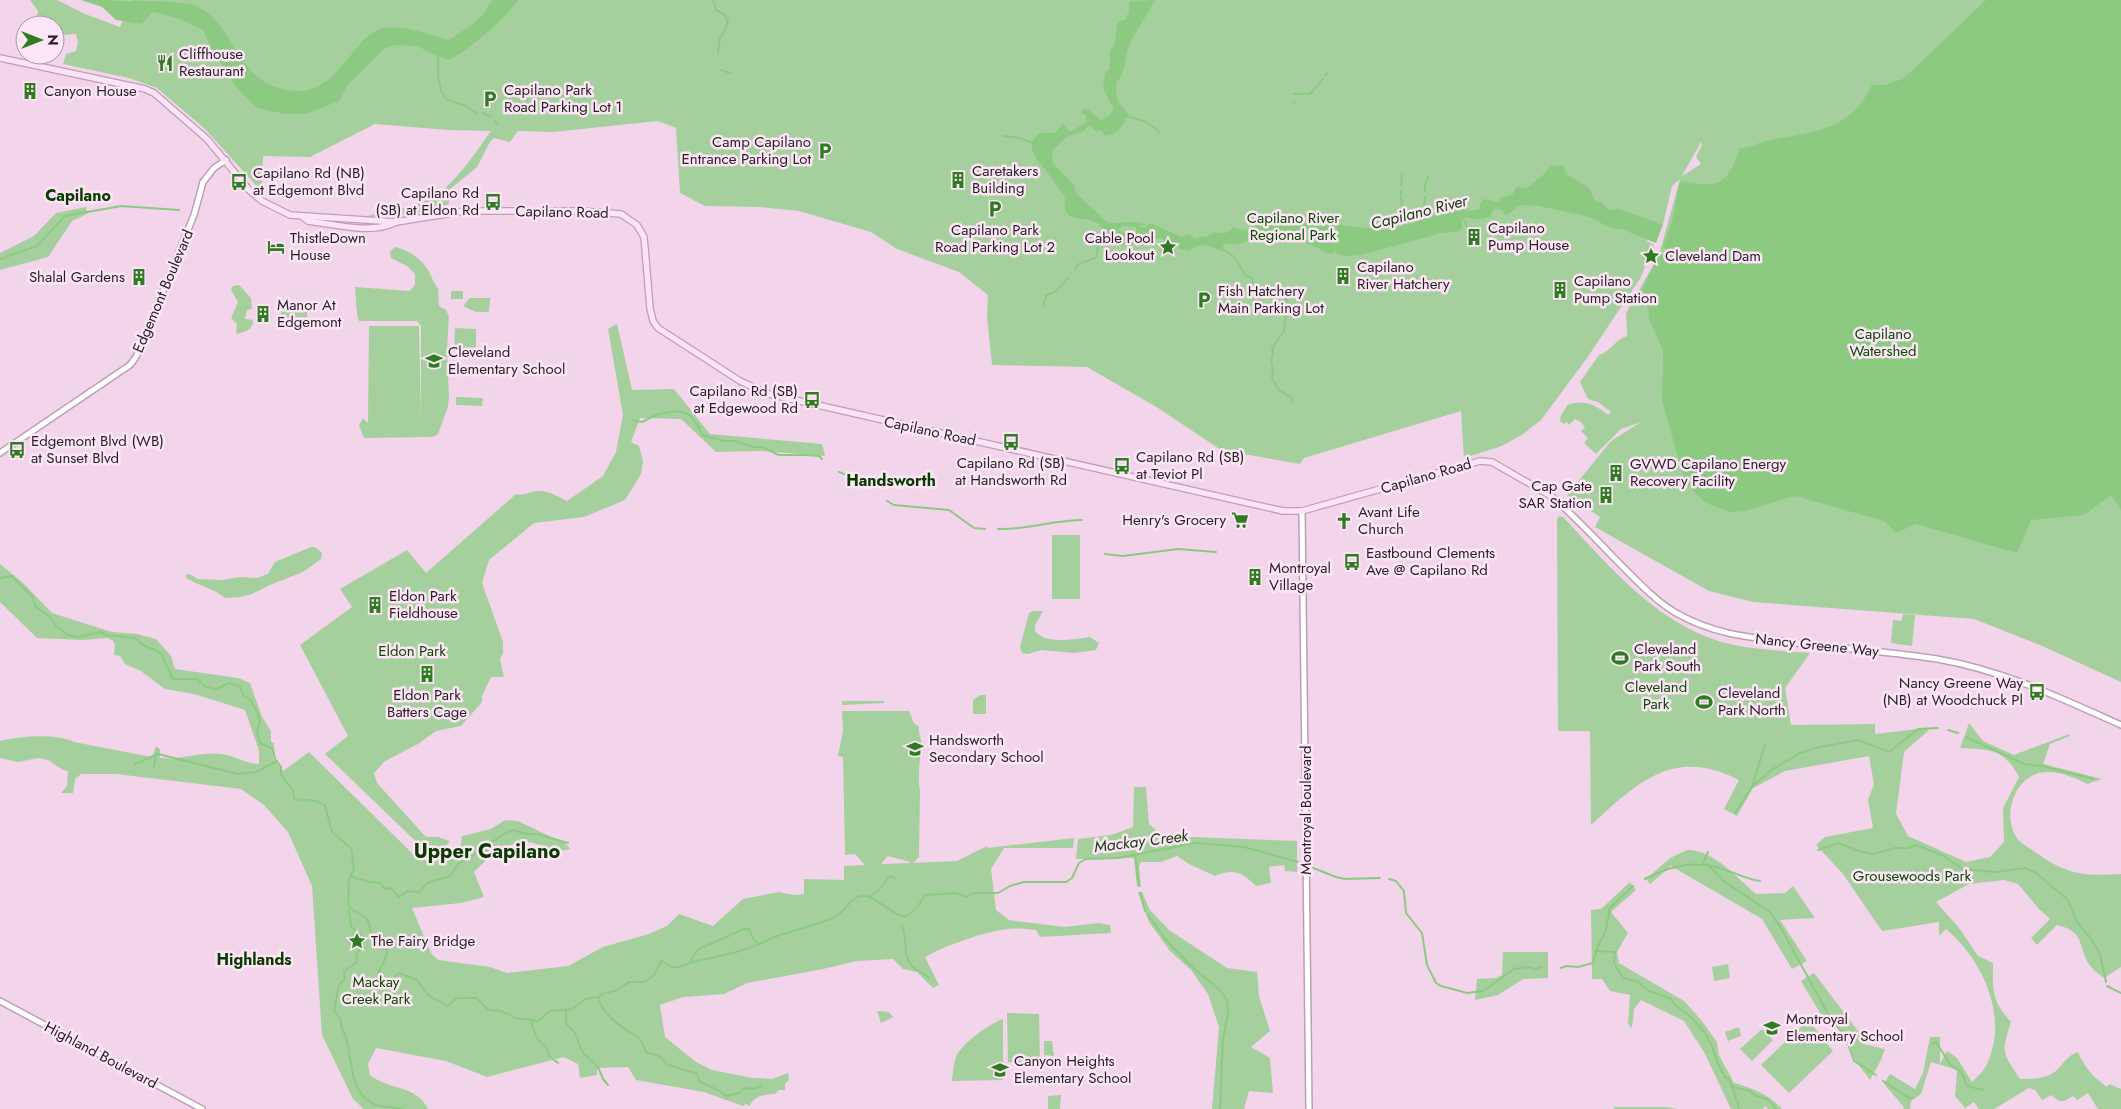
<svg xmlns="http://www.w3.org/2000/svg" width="2121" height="1109" font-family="Jost,sans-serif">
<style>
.green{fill:#a5d09d;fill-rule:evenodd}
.water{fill:#8cca82;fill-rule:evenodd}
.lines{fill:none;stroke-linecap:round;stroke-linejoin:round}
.stream{stroke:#8cca82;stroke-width:2}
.tertiary-casing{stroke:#bba0b4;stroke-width:8}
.secondary-casing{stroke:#bba0b4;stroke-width:8}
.tertiary{stroke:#fff;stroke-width:5}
.secondary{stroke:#fee3f8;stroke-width:5.5}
.labels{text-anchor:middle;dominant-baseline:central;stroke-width:5;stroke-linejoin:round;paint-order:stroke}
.poi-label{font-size:15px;fill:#281e25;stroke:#fce5f5;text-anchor:start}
.street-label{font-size:15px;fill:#281e25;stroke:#fce5f5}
.park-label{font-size:15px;fill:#0a4b00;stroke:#fce5f5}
.neighbourhood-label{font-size:16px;font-weight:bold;fill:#083b00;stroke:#fce5f5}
.water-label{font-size:16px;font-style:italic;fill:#184111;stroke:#fce5f5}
.district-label{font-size:20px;font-weight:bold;fill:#083b00;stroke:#fce5f5}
</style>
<rect width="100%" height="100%" fill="#f2d5ea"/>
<g class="green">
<path d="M30 0H57L85 14 120 27 132 0H2121V682L2040 645 1974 619 1753 602 1709 591 1595 527 1600 517 1567 495 1611 441 1641 422 1621 429 1596 454 1584 443 1588 438 1581 431 1585 428 1581 422 1575 419 1569 425 1567 422 1564 424 1560 421C1560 413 1566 410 1567 405 1583 399 1595 404 1608 415L1611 412 1598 402 1588 399 1580 382 1599 355C1610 352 1616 339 1627 336L1626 313 1659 255 1680 179 1672 186 1663 224 1626 212 1620 229 1647 239V241L1654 245 1641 277 1587 358 1541 420 1523 434 1502 446 1464 458 1461 411 1304 458 1300 464 1221 450 1158 408 1087 367 992 365 987 317 988 295 959 272 897 249 871 232 799 211 759 207 705 206 680 193 676 128 658 121 553 132 518 131 510 142 494 138 490 142 477 167 449 190V204C423 214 391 216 363 217 385 211 411 209 431 198 454 186 476 152 491 131L448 130 375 124 310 157 263 156 262 192 205 129 157 88 129 78 63 64 66 54 76 51 78 43 76 34 55 36V25H35L38 11ZM1701 142 1702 145 1696 157 1701 164 1682 176Z"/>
<path d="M86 207 87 214 72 221 48 257 0 270V253L34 236 56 213Z"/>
<path d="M395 247C409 250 420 258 428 270 432 276 433 283 438 288L439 306 446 310 449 316 447 349 449 396 448 407 438 434 433 437 364 438 359 425 363 418 368 423 369 326H419L421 418V326L417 321H359C356 314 356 296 355 287L410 291 415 285V274L407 266 391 258 390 252Z"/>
<path d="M239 285 251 298 252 309 247 310 245 319 253 320C253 331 244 332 236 334L237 324 231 318 238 302 231 290 233 286Z"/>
<rect x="451" y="291" width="12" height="8"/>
<path d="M470 298H490L489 312H476L463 306Z"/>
<path d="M307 310V317L281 318V311Z"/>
<path d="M617 324 632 390 674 389 710 434 822 444 825 456 761 451 716 452 681 419 640 418 631 442 639 446 643 461 641 474 625 500 584 517 534 523 489 560 482 583 503 642V653L500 659 504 677H491L482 696V702L461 726 436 731 418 744 385 761 374 773 377 783 426 837H438L450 841C445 848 441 851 432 851L430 855 325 754 348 736 300 645 352 607 340 589 407 550 426 573 516 494C527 496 527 492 536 491 548 490 557 496 567 501L603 476 616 452 623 415 608 329Z"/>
<path d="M455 328 476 329V351H454Z"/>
<path d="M456 397 483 398 482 406 456 405Z"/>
<path d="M1559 516 1563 517C1612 569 1661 629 1734 645 1759 650 1785 651 1810 653L1785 688 1791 725 1875 724V734L1926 728 1928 731 1904 752 1896 814 1908 836 1966 862 1990 857 2004 842 2003 808 2019 777C2003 748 1991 750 1960 748L1969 723 1983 741 2014 755 2069 734 2070 736 2050 744 2043 764 2102 779 2087 784C2074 777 2052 768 2036 774 2012 783 2003 818 2017 838 2021 844 2030 848 2035 852 2067 875 2083 876 2121 874V967L2104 978C2101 975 2095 972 2092 968 2076 949 2088 932 2057 925L2037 945 2031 938 2050 919 2039 909 2018 884 2004 880 1969 884 1936 902 1960 929 1978 956 1993 963C1993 992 1991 999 2011 1022 2001 1053 2002 1052 2020 1079 2033 1079 2047 1079 2057 1070 2064 1063 2068 1055 2078 1052 2084 1067 2094 1078 2107 1087L2109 1084 2121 1089V1109H2098L2088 1093 2077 1100 2073 1096 2064 1101H2059L2051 1095 2042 1100 2035 1090 2029 1088 1994 1109H1979L1974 1102 1965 1108 1955 1096 1957 1070 1931 1062 1921 1094 1911 1101 1910 1109H1903L1904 1107 1884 1084 1890 1074 1915 1089 1923 1073 1930 1037H1940V1064L1947 1051 1957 1058 1972 1082C1977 1077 1984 1071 1987 1064 2009 1017 1983 960 1946 929L1939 936V922L1882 931 1843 874 1816 845 1825 837 1873 828 1868 800 1874 784 1869 756 1785 771 1753 788 1737 816 1724 809 1739 780C1673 746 1637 783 1591 825L1590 731H1558L1557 519Z"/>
<rect x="1052" y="535" width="28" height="64"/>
<path d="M311 547H315L322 553 321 559 303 572 270 585 252 594 241 597 225 598C213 588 199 586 186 578V575L189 574 198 579 223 580 239 577 257 578 268 574 275 562Z"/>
<path d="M0 564 22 582 52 613 112 632 137 634 156 639 171 656 175 669 238 678 250 683 262 717 271 731V742L274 743 273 759 283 771 309 752 415 856 423 860 437 861 461 845 462 836 491 829 505 820 518 821 566 844 570 849C550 855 540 841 524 842 504 843 487 859 474 872L484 897 461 903 412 908 431 953 438 960 490 967 507 973 568 966 603 947 649 934 667 926 679 914 713 926 743 899 779 892 794 895 804 894V879L844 880V866L865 865 855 854 845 855 843 757 838 756 843 731 842 711H909L914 723 919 727C918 733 921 736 921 742 921 755 917 780 920 790L919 857 913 863 957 861 987 846V848L1074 838 1073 848H1004L991 869 996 910 1009 920 1065 927 1099 923 1110 925 1111 933 1040 937 1036 930C1027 929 1017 928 1008 929 985 931 945 946 925 957L939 985 933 988 917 972 903 969 893 959 857 961 823 969 747 983 724 994 683 997 660 1005 665 1037 696 1062 712 1070 752 1078 772 1079 788 1073 789 1080 785 1084V1090H779L775 1094C763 1095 756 1095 749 1106L746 1104 743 1106 704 1092 636 1080 628 1067 600 1068 597 1069V1075L580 1078 578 1064 564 1057 487 1077 446 1061 376 1048 368 1064 370 1075C390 1091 416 1084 428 1109H364L353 1099 322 1035 312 886 288 832 264 805 241 789 116 774H81L75 779 73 793H61L67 786 68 771 63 770 48 760 39 758 17 762 0 758V741C21 736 55 733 74 742L146 756 152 757 156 746 160 749V758C180 760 202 751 222 754 236 756 246 764 259 764V751L245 710 194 694 165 689 141 671 125 664 120 656 114 655 115 645 113 641 108 638 82 640 37 638 0 602ZM888 856 910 862 911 863 881 864Z"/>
<path d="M1033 611H1043L1035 625V631C1046 645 1074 639 1090 637L1099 643 1096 650 1075 653 1041 650 1028 654 1022 653 1020 647 1029 613Z"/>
<path d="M1903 614 1915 615 1912 646 1891 643 1893 620 1902 621Z"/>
<path d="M980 695H986V714H973V700Z"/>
<path d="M842 701H884V703L842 705Z"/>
<path d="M1134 787H1146L1149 824 1173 845 1191 837 1297 841V872L1285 871 1284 865 1269 867 1271 883 1256 886C1242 872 1233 868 1215 876L1189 864 1177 856 1161 862H1141L1139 866 1141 887H1137L1134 858 1076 859 1078 839 1111 835 1133 827Z"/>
<path d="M1687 850C1713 849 1737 878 1756 894L1785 893 1793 886 1815 918 1780 920 1807 961 1792 969 1762 919 1671 866 1650 884 1646 879 1670 858Z"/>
<path d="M1630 882 1636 890 1611 912 1628 933 1617 952 1619 963 1684 1001 1702 1021 1717 1042 1719 1055 1734 1083C1751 1087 1771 1096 1782 1109H1768L1766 1106 1762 1109H1731L1704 1052 1684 1021 1641 1000 1634 1009 1632 1028 1628 1024 1630 995 1610 991 1602 979H1592L1591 910 1601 909Z"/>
<path d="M1138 892H1142L1150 910 1169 930 1227 968 1257 972 1259 996 1270 1031 1251 1047 1270 1058 1273 1093 1249 1091 1244 1109H1212L1219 1027 1208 994 1191 970 1170 951 1149 922Z"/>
<path d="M1503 952H1548V978L1523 979 1498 995 1475 1000 1477 979 1496 978 1502 975Z"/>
<path d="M1728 964 1730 978 1714 981 1712 967Z"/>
<path d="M1814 973 1858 1031 1863 1044 1885 1049 1880 1062 1870 1080 1855 1060 1846 1035 1820 1013 1801 981Z"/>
<path d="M877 1011 889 1012 893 1017 881 1023Z"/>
<path d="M1007 1013 1039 1014 1040 1063 1008 1062Z"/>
<path d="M1003 1019V1080L952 1081C953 1073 953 1065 956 1057 962 1043 989 1024 1003 1019Z"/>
<path d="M1808 1020 1833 1051 1789 1093 1761 1065Z"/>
<path d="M1739 1027 1741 1036 1728 1041 1725 1032Z"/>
<path d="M1762 1029 1773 1040 1752 1061 1740 1049Z"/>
<path d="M1044 1041H1052L1054 1056 1044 1055Z"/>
<rect x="1032" y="1074" width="17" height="10"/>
<path d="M1061 1095 1060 1109H1048V1096Z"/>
<path d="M1614 1107H1667L1677 1109H1614Z"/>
</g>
<g class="water">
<path d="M81 0C110 0 170 0 194 5 240 25 233 88 297 91 339 93 354 34 383 28 404 24 429 35 449 40L473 24 483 15 492 0H518C500 24 475 44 450 60L439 57 417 46 394 45 384 49 347 86 339 101 306 114H285L257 108 237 88 212 49 203 30 177 18 153 12 142 24 116 20 102 7Z"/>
<path d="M1156 0C1153 3 1129 44 1128 48 1125 60 1125 75 1116 83L1117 100 1128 114C1125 124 1116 136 1105 136L1101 130 1097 132 1089 125 1083 132 1068 136 1052 151 1053 163 1075 186V190L1078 195 1108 223 1134 222 1146 224 1139 226 1144 228 1151 223 1181 237 1189 234 1195 238 1208 236 1214 232C1221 234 1230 234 1233 227 1244 233 1252 228 1262 223L1288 226 1319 221 1356 227 1389 230 1431 217 1445 211 1451 205 1470 211 1480 209V203L1484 199 1499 202 1501 197 1512 195 1517 187 1527 188 1544 174 1551 166 1564 165V168L1568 175 1589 188 1595 200 1601 202 1609 210 1619 209 1663 224 1656 243 1620 229 1611 228 1589 217 1539 206 1522 205 1514 209 1508 215H1505L1502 210 1494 209 1490 217C1480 220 1471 219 1463 217L1461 220 1463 226 1460 231 1442 233 1361 255 1349 256 1340 255 1333 250V254L1327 253C1302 238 1274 234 1246 241 1243 242 1241 244 1239 244 1233 245 1229 243 1224 244L1222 251 1209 246 1200 245 1188 251 1180 249 1178 245H1170L1161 238 1153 240 1148 244 1144 241C1136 243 1125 248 1117 244 1110 241 1105 229 1098 224 1084 213 1061 228 1065 196 1059 190 1057 187 1053 180 1047 168 1018 149 1040 133H1055L1063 123 1070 132 1087 122 1086 116 1081 112 1083 109 1086 108 1101 120 1109 116 1114 109 1103 88 1105 73 1110 69V51L1114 46 1117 25 1119 22 1127 19 1126 16 1129 13V3L1132 1ZM1123 226 1136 227V233L1129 235 1118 230Z"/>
<path d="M1986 0H2121V510L2111 495 2084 515 2031 520 2017 553 1916 524 1896 533 1884 521 1795 496 1745 511 1730 512 1706 503 1688 486 1684 478 1662 401 1663 351 1649 319 1648 308 1642 289 1660 254 1664 255 1666 249 1663 247 1672 221 1680 181C1700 183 1719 191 1730 171 1734 164 1738 156 1740 148 1752 148 1755 144 1765 141 1811 131 1848 134 1872 85H1884L1903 79Z"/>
</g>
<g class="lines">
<g class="stream">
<path d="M713 0 716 10 724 14 728 20 724 33 720 38 718 53"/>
<path d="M438 56V76L441 91 446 99 466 106 476 113"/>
<path d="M721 70 730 73"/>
<path d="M1325 76 1327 73"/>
<path d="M1294 94H1310L1323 79"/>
<path d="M1294 102V104"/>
<path d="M483 113 491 117"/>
<path d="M1126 116C1139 119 1153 123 1160 134"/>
<path d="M495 121 498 124"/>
<path d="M1004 136 1020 138 1035 144"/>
<path d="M1401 185 1402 175"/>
<path d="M1425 192V185L1428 177"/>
<path d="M1401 195V190"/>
<path d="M1401 198 1405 228"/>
<path d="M1462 215 1467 227"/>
<path d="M1424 219 1425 197"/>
<path d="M1223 250C1236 255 1238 264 1245 275L1252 278 1253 285"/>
<path d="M0 259 37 246 65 216 121 206 179 210"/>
<path d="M1075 269 1077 265 1095 258 1097 254 1098 242 1106 230"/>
<path d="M1286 298 1289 307 1286 312 1284 331 1272 348 1273 353 1271 362 1273 370 1272 379 1280 391 1291 397 1293 401"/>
<path d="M1043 306 1046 296 1056 291 1068 278"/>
<path d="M632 420 642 422 658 414 679 411 690 415 698 426 702 435 724 441H736L753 447H762L779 455H804L819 456 822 459"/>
<path d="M839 472 855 478"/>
<path d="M887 501 894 505 949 510 974 528 985 529"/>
<path d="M998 529C1026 530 1054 520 1082 520"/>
<path d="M1105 554 1123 556 1178 549 1216 552"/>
<path d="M0 578 12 576 33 597 35 606 50 617 56 626 68 635 78 637 102 632 105 635 135 638 143 645 157 651 162 655 173 679H198L206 687 216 689 229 683 240 687 243 695 251 700 258 714 260 722 257 731 260 743 273 749 275 759 281 767V775L293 790 294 799 315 801 325 805 332 832 351 848 354 868 349 880 348 900 350 908 367 919C374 934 368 946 387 950 387 963 374 971 379 984L383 986 399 973 417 980 428 995 447 1006 457 998H476L489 1010 501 1011 516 1018 538 1021 550 1011 573 1009 585 999 599 997 602 994 617 990 629 982H644L654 975 661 961C667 963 671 969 678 967 683 967 688 963 693 962 711 957 731 955 749 948 758 945 767 940 777 936 796 930 816 925 835 917 846 912 850 895 865 896 876 897 893 915 905 917L917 908 925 895 956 893 967 897 974 893H998L1010 886 1024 882H1066L1072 878 1079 863 1086 859 1118 858 1195 843 1244 847 1298 862 1336 877 1345 879 1380 878"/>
<path d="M1948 730 1958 733"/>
<path d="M1966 737 2024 764 2042 766 2094 779"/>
<path d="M135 764 158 754 238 774 256 772 277 761"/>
<path d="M154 767 156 754"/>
<path d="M1752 787 1765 744"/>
<path d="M1735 813 1752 787 1770 771 1800 753 1815 748 1858 740 1889 752 1918 729 1938 728"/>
<path d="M1818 850 1838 843 1858 851 1873 854 1895 848H1908L1916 845 1944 856 1962 869 1995 872 2025 868 2036 873 2068 900 2077 922 2092 940 2100 954 2106 982"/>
<path d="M1135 855 1139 885"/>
<path d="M1702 865 1708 852"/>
<path d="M1708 865 1725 882 1769 911 1781 928 1828 1014 1846 1038 1854 1061 1876 1075"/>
<path d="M351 876 369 882 380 883 385 889 391 888 399 897 408 891 419 892 427 883 450 876 459 863 485 849 490 843 508 832 513 830 526 834H537L568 843"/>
<path d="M1389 879 1396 881 1404 891 1406 913 1422 933 1427 965 1436 983 1441 986 1467 993 1483 991 1514 969 1528 967 1534 969 1541 967"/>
<path d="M1645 879C1667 867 1694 860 1719 868 1734 872 1745 879 1760 881"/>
<path d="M1140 893 1145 911"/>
<path d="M870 897 878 891 890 876 895 878"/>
<path d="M350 908C346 916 349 908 350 917 351 929 350 926 360 934L361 947 356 955 357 962 344 971 345 979 339 985 334 1011 341 1020C340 1027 344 1031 346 1038 353 1060 348 1090 372 1103 380 1108 393 1106 402 1109"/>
<path d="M1148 915 1167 941 1192 967 1221 991 1227 1000 1228 1013 1223 1040 1220 1109"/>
<path d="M902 926C907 937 903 958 912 966 917 971 924 973 929 978"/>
<path d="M1596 951 1606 930 1610 908 1633 886"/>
<path d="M691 961 697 950 744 929H749L754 940 759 943"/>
<path d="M1561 968 1566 966 1578 967 1593 963 1596 951 1615 952 1614 963 1623 978 1638 982 1647 990 1671 999 1674 1004 1691 1017 1705 1033 1712 1046 1716 1059 1725 1077 1729 1079 1740 1109"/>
<path d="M2107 986 2121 993"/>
<path d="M599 998C599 1010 619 1026 629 1032 631 1033 634 1034 636 1035 640 1039 644 1047 646 1052 657 1057 658 1052 666 1064L697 1074 699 1081C709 1086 717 1089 727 1096L741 1092 744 1088 751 1089 762 1086"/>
<path d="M566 1011V1024L575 1033 583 1053 598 1067 603 1079 608 1085"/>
<path d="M532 1020V1026L538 1040 546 1047 549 1056 558 1063"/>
<path d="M1932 1044 1936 1042 1950 1064 1962 1073 1967 1086 1984 1090"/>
<path d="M1883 1081 1909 1098H1913"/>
<path d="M1732 1087 1751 1091 1754 1095 1769 1100 1776 1109"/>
</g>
<g class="tertiary-casing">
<g id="tertiary">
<path d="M0 453 130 365 136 357 194 215 203 182 214 168 226 160"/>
<path d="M1551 496C1577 518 1600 544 1624 568 1640 584 1658 603 1678 614 1714 634 1747 637 1787 642 1837 648 1887 651 1937 659 2002 670 2061 698 2121 725"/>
<path d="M1302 511 1309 1109"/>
<path d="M0 1001 202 1109"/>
</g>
</g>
<g class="secondary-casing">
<g id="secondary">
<path d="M0 58 145 89 154 93 207 139 250 191 262 201 290 215 396 222 465 211H581L621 214 637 225 644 237 650 308 653 321 658 328 740 381 769 394 1283 511H1302L1480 461 1492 462 1551 496"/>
<path d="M303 217 308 221C333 224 373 235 396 222"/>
</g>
</g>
<use href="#tertiary" class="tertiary"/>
<use href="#secondary" class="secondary"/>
</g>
<defs>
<g id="restaurant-bare" transform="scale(1.35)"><path d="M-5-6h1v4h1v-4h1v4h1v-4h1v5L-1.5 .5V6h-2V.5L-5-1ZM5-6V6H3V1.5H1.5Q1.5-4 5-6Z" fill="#2f7b22" stroke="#fce5f5" stroke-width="2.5" paint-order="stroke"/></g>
<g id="building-bare" transform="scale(1.35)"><path d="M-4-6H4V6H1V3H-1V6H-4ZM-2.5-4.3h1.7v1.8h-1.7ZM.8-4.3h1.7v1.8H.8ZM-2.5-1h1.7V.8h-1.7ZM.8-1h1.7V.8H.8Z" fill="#2f7b22" stroke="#fce5f5" stroke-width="2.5" paint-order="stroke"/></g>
<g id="parking-bare" transform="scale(1.35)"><path d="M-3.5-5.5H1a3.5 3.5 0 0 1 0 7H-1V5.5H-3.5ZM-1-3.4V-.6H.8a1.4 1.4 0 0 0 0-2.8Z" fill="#2f7b22" stroke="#fce5f5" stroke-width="2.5" paint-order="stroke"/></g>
<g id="bus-bare" transform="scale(1.35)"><path d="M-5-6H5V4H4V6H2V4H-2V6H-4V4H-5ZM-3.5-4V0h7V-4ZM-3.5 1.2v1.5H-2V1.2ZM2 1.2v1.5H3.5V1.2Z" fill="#2f7b22" stroke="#fce5f5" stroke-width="2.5" paint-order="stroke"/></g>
<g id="hotel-bare" transform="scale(1.35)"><path d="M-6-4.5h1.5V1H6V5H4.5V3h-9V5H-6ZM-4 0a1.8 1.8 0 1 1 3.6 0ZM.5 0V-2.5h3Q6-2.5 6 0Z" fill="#2f7b22" stroke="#fce5f5" stroke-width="2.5" paint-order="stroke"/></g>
<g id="sight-bare" transform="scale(1.35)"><path d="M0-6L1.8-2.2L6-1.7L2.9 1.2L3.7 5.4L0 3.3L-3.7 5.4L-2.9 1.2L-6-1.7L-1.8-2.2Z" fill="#2f7b22" stroke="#fce5f5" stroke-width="2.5" paint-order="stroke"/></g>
<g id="school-bare" transform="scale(1.35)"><path d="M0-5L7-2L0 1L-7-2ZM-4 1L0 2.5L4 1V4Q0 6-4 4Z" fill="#2f7b22" stroke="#fce5f5" stroke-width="2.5" paint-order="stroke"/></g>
<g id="supermarket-bare" transform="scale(1.35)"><path d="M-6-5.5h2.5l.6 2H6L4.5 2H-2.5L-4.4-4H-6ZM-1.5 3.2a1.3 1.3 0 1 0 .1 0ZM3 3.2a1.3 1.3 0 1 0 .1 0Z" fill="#2f7b22" stroke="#fce5f5" stroke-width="2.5" paint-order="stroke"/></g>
<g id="church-bare" transform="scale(1.35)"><path d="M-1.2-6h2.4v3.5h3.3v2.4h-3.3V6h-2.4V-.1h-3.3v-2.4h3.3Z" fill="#2f7b22" stroke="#fce5f5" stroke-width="2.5" paint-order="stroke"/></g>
<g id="stadium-bare" transform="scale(1.35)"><path d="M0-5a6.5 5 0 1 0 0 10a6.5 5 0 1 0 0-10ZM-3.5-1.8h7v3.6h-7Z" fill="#2f7b22" stroke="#fce5f5" stroke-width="2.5" paint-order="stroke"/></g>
</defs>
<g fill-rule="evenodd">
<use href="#restaurant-bare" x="165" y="63"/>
<use href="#building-bare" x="30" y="91"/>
<use href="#parking-bare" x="490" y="99"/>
<use href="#parking-bare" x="825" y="151"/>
<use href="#building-bare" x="958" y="180"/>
<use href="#bus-bare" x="239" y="182"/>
<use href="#bus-bare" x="493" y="202"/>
<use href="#parking-bare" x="995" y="209"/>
<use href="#building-bare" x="1474" y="237"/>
<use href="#hotel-bare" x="276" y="247"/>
<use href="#sight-bare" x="1168" y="247"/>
<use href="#sight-bare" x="1651" y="256"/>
<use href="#building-bare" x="1343" y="276"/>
<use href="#building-bare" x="139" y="277"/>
<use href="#building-bare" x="1560" y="290"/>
<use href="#parking-bare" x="1204" y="300"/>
<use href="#building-bare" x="263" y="314"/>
<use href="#school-bare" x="434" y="361"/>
<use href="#bus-bare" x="812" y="400"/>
<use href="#bus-bare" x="1011" y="442"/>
<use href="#bus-bare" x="17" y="450"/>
<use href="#bus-bare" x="1122" y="466"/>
<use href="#building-bare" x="1616" y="473"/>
<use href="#building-bare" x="1606" y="495"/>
<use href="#supermarket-bare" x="1240" y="520"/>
<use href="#church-bare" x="1344" y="521"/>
<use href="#bus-bare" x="1352" y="562"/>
<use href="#building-bare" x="1255" y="577"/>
<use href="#building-bare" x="375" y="605"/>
<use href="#stadium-bare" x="1620" y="658"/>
<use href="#building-bare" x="427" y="674"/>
<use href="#bus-bare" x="2037" y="692"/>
<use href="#stadium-bare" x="1704" y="702"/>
<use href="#school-bare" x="915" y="749"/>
<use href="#sight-bare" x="357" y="941"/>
<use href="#school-bare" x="1772" y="1028"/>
<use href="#school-bare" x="1000" y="1070"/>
</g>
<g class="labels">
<g class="poi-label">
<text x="179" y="54">Cliffhouse<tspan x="179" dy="17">Restaurant</tspan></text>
<text x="504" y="90">Capilano Park<tspan x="504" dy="17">Road Parking Lot 1</tspan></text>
<text x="44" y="91">Canyon House</text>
<text x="811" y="142" text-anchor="end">Camp Capilano<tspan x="811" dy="17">Entrance Parking Lot</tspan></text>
<text x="972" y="171">Caretakers<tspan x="972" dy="17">Building</tspan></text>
<text x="253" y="173">Capilano Rd (NB)<tspan x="253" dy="17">at Edgemont Blvd</tspan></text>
<text x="479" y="193" text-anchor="end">Capilano Rd<tspan x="479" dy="17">(SB) at Eldon Rd</tspan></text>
<text x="1488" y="228">Capilano<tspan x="1488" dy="17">Pump House</tspan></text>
<text x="995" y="230" text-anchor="middle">Capilano Park<tspan x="995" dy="17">Road Parking Lot 2</tspan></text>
<text x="290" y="238">ThistleDown<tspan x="290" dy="17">House</tspan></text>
<text x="1154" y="238" text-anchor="end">Cable Pool<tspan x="1154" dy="17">Lookout</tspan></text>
<text x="1665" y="256">Cleveland Dam</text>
<text x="1357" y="267">Capilano<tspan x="1357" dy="17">River Hatchery</tspan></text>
<text x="125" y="277" text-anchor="end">Shalal Gardens</text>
<text x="1574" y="281">Capilano<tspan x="1574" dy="17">Pump Station</tspan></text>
<text x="1218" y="291">Fish Hatchery<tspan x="1218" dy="17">Main Parking Lot</tspan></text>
<text x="277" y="305">Manor At<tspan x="277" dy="17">Edgemont</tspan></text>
<text x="448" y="352">Cleveland<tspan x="448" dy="17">Elementary School</tspan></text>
<text x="798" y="391" text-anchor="end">Capilano Rd (SB)<tspan x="798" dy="17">at Edgewood Rd</tspan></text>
<text x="31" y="441">Edgemont Blvd (WB)<tspan x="31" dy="17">at Sunset Blvd</tspan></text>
<text x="1136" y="457">Capilano Rd (SB)<tspan x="1136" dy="17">at Teviot Pl</tspan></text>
<text x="1011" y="463" text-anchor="middle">Capilano Rd (SB)<tspan x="1011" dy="17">at Handsworth Rd</tspan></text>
<text x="1630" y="464">GVWD Capilano Energy<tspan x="1630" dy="17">Recovery Facility</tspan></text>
<text x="1592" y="486" text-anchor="end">Cap Gate<tspan x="1592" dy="17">SAR Station</tspan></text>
<text x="1358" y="512">Avant Life<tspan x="1358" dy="17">Church</tspan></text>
<text x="1226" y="520" text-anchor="end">Henry's Grocery</text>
<text x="1366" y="553">Eastbound Clements<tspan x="1366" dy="17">Ave @ Capilano Rd</tspan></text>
<text x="1269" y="568">Montroyal<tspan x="1269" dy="17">Village</tspan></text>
<text x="389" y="596">Eldon Park<tspan x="389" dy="17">Fieldhouse</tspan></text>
<text x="1634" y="649">Cleveland<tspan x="1634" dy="17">Park South</tspan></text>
<text x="2023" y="683" text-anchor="end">Nancy Greene Way<tspan x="2023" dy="17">(NB) at Woodchuck Pl</tspan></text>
<text x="1718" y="693">Cleveland<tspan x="1718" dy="17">Park North</tspan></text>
<text x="427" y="695" text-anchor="middle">Eldon Park<tspan x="427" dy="17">Batters Cage</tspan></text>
<text x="929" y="740">Handsworth<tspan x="929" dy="17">Secondary School</tspan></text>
<text x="371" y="941">The Fairy Bridge</text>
<text x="1786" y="1019">Montroyal<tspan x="1786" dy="17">Elementary School</tspan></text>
<text x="1014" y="1061">Canyon Heights<tspan x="1014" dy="17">Elementary School</tspan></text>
</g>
<g class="street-label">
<text transform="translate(562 212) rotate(1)">Capilano Road</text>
<text transform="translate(163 291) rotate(-67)">Edgemont Boulevard</text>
<text transform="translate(930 431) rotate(12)">Capilano Road</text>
<text transform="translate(1426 476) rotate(-16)">Capilano Road</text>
<text transform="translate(1817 645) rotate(6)">Nancy Greene Way</text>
<text transform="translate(1306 810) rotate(-90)">Montroyal Boulevard</text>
<text transform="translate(101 1055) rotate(28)">Highland Boulevard</text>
</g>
<g class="park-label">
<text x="1293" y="218">Capilano River<tspan x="1293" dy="17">Regional Park</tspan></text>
<text x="1883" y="334">Capilano<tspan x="1883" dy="17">Watershed</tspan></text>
<text x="412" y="651">Eldon Park</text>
<text x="1656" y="687">Cleveland<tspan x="1656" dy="17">Park</tspan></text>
<text x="1912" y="876">Grousewoods Park</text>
<text x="376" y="982">Mackay<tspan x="376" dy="17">Creek Park</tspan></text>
</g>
<g class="neighbourhood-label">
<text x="78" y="195">Capilano</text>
<text x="891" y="480">Handsworth</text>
<text x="254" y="959">Highlands</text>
</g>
<g class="water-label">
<text transform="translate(1419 212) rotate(-14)">Capilano River</text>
<text transform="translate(1141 841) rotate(-7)">Mackay Creek</text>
</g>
<g class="district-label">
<text x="487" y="851">Upper Capilano</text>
</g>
</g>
<g transform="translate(40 40) rotate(90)"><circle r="24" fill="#fce5f5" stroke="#a795a2"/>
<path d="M0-4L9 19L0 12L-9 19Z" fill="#2f7b22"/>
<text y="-8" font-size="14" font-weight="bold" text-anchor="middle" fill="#281e25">N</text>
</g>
</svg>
